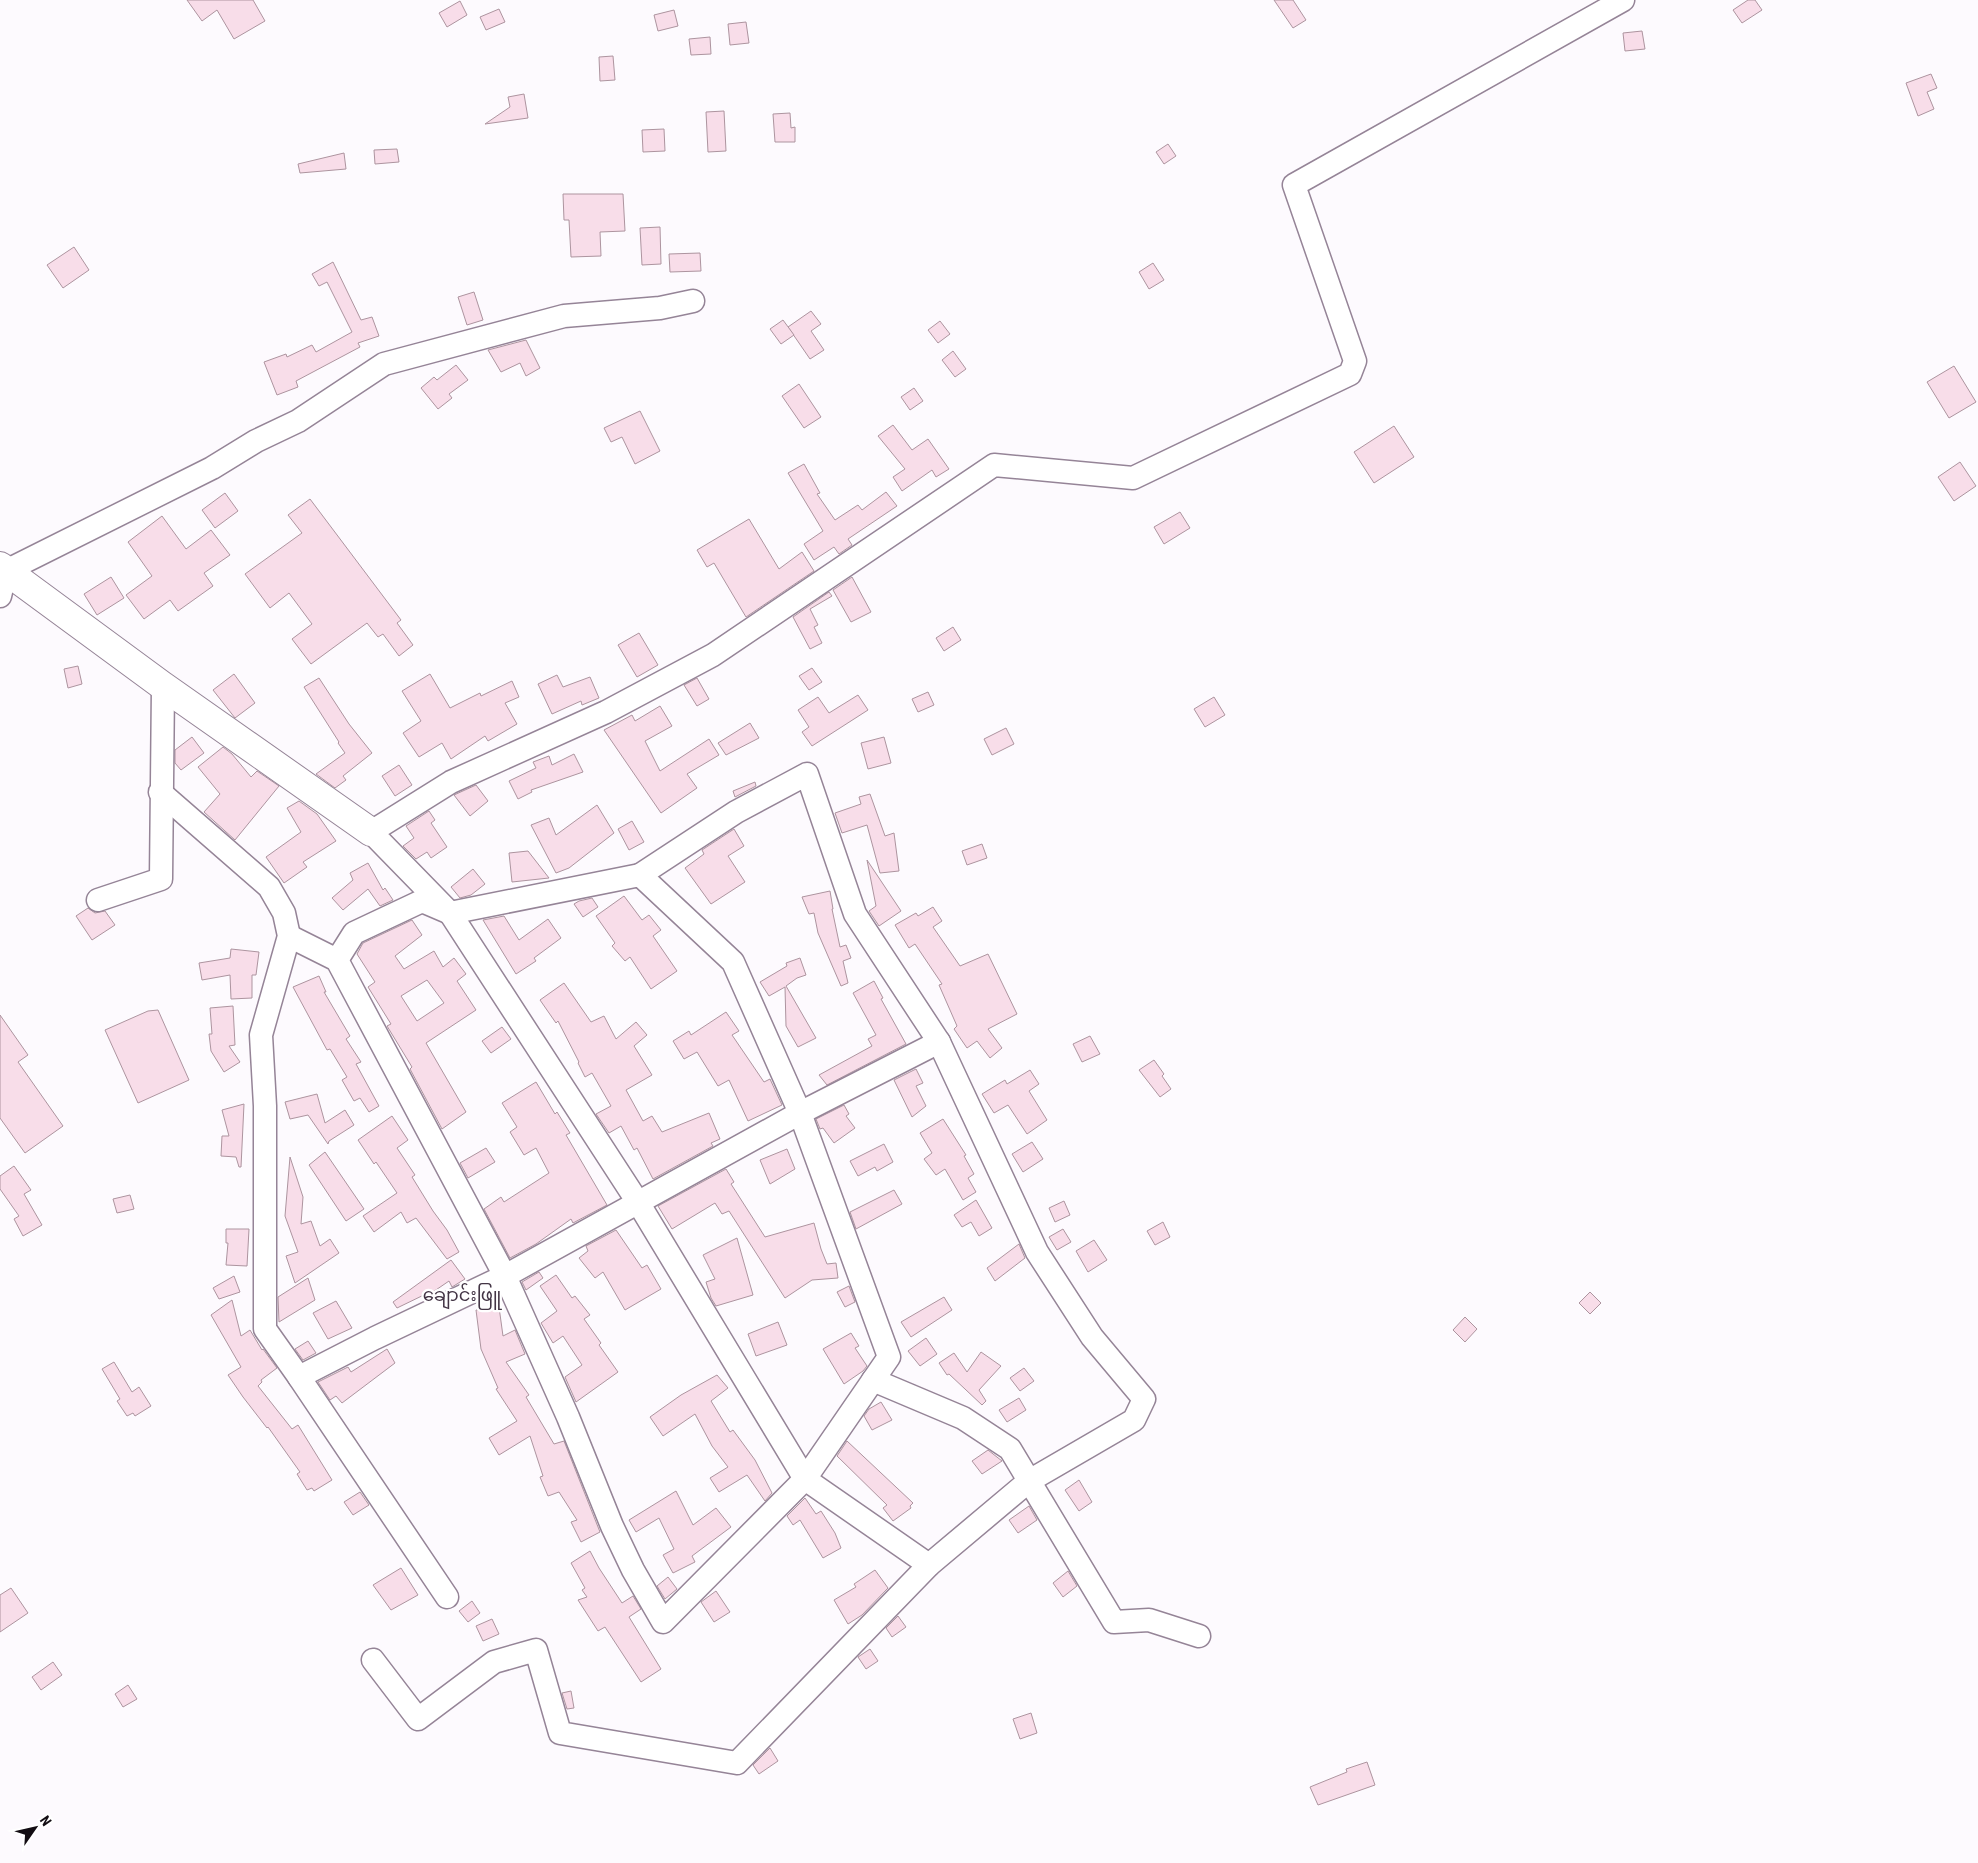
<svg xmlns="http://www.w3.org/2000/svg" width="1978" height="1863" font-family="'Roboto Condensed','Noto Sans Myanmar',sans-serif">
<style>
.building{fill:#f8dde9;stroke:#ad949f;fill-rule:evenodd}
.lines{fill:none;stroke-linecap:round;stroke-linejoin:round}
.minor-casing{stroke:#958497;stroke-width:25}
.tertiary-casing{stroke:#958497;stroke-width:30}
.minor{stroke:#fff;stroke-width:22}
.tertiary{stroke:#fff;stroke-width:28}
.labels{text-anchor:middle;dominant-baseline:central;stroke-width:4.5;stroke-linejoin:round;paint-order:stroke}
.quarter-label{font-size:18px;fill:#433545;stroke:#fff}
</style>
<rect width="100%" height="100%" fill="#fdfafe"/>
<g class="building">
<path d="M187 0H253L265 21 234 39 217 10 202 21Z"/>
<path d="M1274 0H1293L1306 20 1293 28Z"/>
<path d="M1748 0H1755L1762 10 1742 23 1733 10Z"/>
<path d="M460 1 467 15 447 27 439 13Z"/>
<path d="M499 9 505 22 486 30 480 17Z"/>
<path d="M674 10 678 26 658 31 654 15Z"/>
<path d="M746 22 749 43 730 45 728 24Z"/>
<path d="M1642 31 1645 49 1625 51 1623 33Z"/>
<path d="M710 37 711 54 691 55 689 39Z"/>
<path d="M613 56 615 80 600 81 599 57Z"/>
<path d="M1931 74 1937 88 1927 92 1934 109 1918 116 1906 83Z"/>
<path d="M524 94 528 118 485 124 510 107 508 97Z"/>
<path d="M724 111 726 151 708 152 706 112Z"/>
<path d="M790 113 791 128 795 127V142H775L773 114Z"/>
<path d="M664 129 665 151 643 152 642 130Z"/>
<path d="M1168 144 1176 156 1164 164 1156 152Z"/>
<path d="M397 149 399 162 375 164 374 150Z"/>
<path d="M344 153 346 169 300 173 298 164Z"/>
<path d="M563 194H623L625 231 600 232 601 256 571 257 569 220H564Z"/>
<path d="M660 227 661 264 642 265 640 228Z"/>
<path d="M74 247 89 270 63 288 47 265Z"/>
<path d="M700 253 701 271 670 272 669 254Z"/>
<path d="M333 262 361 320 372 317 379 336 358 343 360 347 296 381 298 387 277 395 264 362 286 354 287 357 312 345 316 352 352 332 327 282 319 286 312 274Z"/>
<path d="M1153 263 1164 280 1149 289 1139 272Z"/>
<path d="M474 292 483 320 467 325 458 297Z"/>
<path d="M811 311 821 324 811 331 824 350 810 359 788 327Z"/>
<path d="M783 320 794 335 781 344 770 329Z"/>
<path d="M940 321 950 334 938 343 928 330Z"/>
<path d="M526 340 540 368 526 376 520 363 501 372 488 350Z"/>
<path d="M953 351 966 369 955 377 942 360Z"/>
<path d="M456 365 468 380 449 394 452 398 438 409 421 388 434 377 437 380Z"/>
<path d="M1954 366 1976 402 1949 418 1927 382Z"/>
<path d="M799 384 821 417 804 428 782 396Z"/>
<path d="M914 388 923 401 910 410 901 397Z"/>
<path d="M640 411 660 451 635 464 622 437 611 442 604 428Z"/>
<path d="M893 425 912 450 928 439 949 469 936 477 932 470 902 491 893 477 905 469 878 436Z"/>
<path d="M1394 426 1414 457 1374 483 1354 452Z"/>
<path d="M1960 462 1976 486 1954 501 1938 477Z"/>
<path d="M804 464 820 493 817 494 835 520 858 505 862 510 886 492 897 506 848 539 852 545 839 554 834 547 814 560 804 544 823 531 788 473Z"/>
<path d="M225 493 238 511 215 528 202 510Z"/>
<path d="M310 499 401 620 397 623 413 645 399 656 383 634 378 637 367 623 311 664 292 639 312 624 289 593 270 608 245 574 302 533 288 515Z"/>
<path d="M1180 512 1190 528 1164 544 1154 527Z"/>
<path d="M162 516 186 549 211 530 230 555 204 573 213 586 178 611 170 600 144 619 126 595 152 576 128 542Z"/>
<path d="M749 519 779 569 802 552 814 571 746 617 714 563 707 567 697 550Z"/>
<path d="M111 577 124 598 97 615 84 594Z"/>
<path d="M852 577 871 612 851 622 833 590Z"/>
<path d="M829 592 832 596 810 609 818 625 814 627 822 643 810 649 793 617Z"/>
<path d="M953 627 961 640 944 651 936 638Z"/>
<path d="M639 633 658 665 637 677 618 645Z"/>
<path d="M78 666 82 684 68 688 64 669Z"/>
<path d="M812 668 822 682 809 690 799 676Z"/>
<path d="M234 674 255 703 235 718 213 690Z"/>
<path d="M430 674 450 708 480 693 481 696 512 681 519 697 505 703 517 724 488 741 485 736 451 759 442 743 419 757 403 733 421 721 402 691Z"/>
<path d="M557 675 563 687 590 677 599 698 582 705 581 701 552 714 538 684Z"/>
<path d="M319 678 349 724 372 753 343 776 346 780 335 788 316 774 345 753 338 743 339 742 304 687Z"/>
<path d="M697 678 709 699 697 706 684 685Z"/>
<path d="M928 692 934 705 918 712 912 699Z"/>
<path d="M858 695 868 710 812 746 802 732 809 727 798 710 818 697 829 713Z"/>
<path d="M1214 697 1225 715 1205 727 1194 709Z"/>
<path d="M660 706 672 726 645 741 660 771 709 739 719 755 687 774 697 788 661 813 604 730 632 715 635 721Z"/>
<path d="M750 723 759 738 726 755 718 743Z"/>
<path d="M1006 728 1014 744 992 755 984 739Z"/>
<path d="M192 737 204 753 181 770 175 763V750Z"/>
<path d="M884 737 891 763 868 769 861 743Z"/>
<path d="M223 747 232 754 251 777 257 771 279 786 235 840 204 812 220 794 198 767Z"/>
<path d="M574 754 583 772 531 790 532 792 518 799 509 781 536 768 533 762 549 756 552 765Z"/>
<path d="M399 765 412 785 395 796 382 776Z"/>
<path d="M755 782 756 786 735 797 733 791Z"/>
<path d="M476 785 488 801 470 816 454 795Z"/>
<path d="M870 794 885 836 894 833 899 871 880 873 867 825 842 833 835 813 861 804 859 797Z"/>
<path d="M299 801 317 814 336 841 303 862 307 867 284 883 266 857 301 832 287 808Z"/>
<path d="M597 805 614 833 569 868 556 873 531 825 549 818 556 835Z"/>
<path d="M429 811 435 820 431 823 447 847 431 858 427 852 416 859 403 846 414 838 406 826Z"/>
<path d="M632 821 644 842 629 850 618 829Z"/>
<path d="M734 829 744 846 728 856 745 882 711 904 685 868 704 854 702 850Z"/>
<path d="M982 844 987 858 967 865 962 851Z"/>
<path d="M528 851 549 878 512 882 509 853Z"/>
<path d="M867 860 901 911 879 926 869 911 876 906Z"/>
<path d="M368 863 383 890 385 888 393 900 380 906 368 889 343 910 332 898 353 880 350 873Z"/>
<path d="M473 869 485 884 471 895 460 898 451 887Z"/>
<path d="M830 891 833 909H832L840 947 846 945 851 958 843 961 848 983 841 986 818 933 814 913 809 914 802 897Z"/>
<path d="M624 896 642 920 649 915 661 930 653 936 677 971 651 989 630 957 625 961 612 946 615 943 596 916Z"/>
<path d="M592 898 598 907 583 917 574 904 579 901Z"/>
<path d="M933 907 942 921 933 927 960 966 988 954 1017 1014 988 1029 1002 1048 990 1058 977 1041 967 1048 954 1029 957 1026 939 985 942 984 915 944 909 948 895 925 916 913 918 916Z"/>
<path d="M88 908 95 913 105 911 115 925 92 940 76 916Z"/>
<path d="M504 916 519 940 548 919 561 938 534 958 536 961 516 974 483 920Z"/>
<path d="M412 920 422 935 395 956 404 969 434 951 443 967 454 958 466 974 457 981 476 1010 426 1043 466 1112 442 1129 410 1069 412 1067 387 1026 391 1024 368 987 375 982 357 954 363 943ZM427 980 444 1003 417 1021 401 996Z"/>
<path d="M231 949 259 952 256 975H252V998L231 999 230 975 202 980 199 963 230 958Z"/>
<path d="M800 958 806 975 797 978 786 986 816 1038 798 1047 786 1026 785 987 769 996 760 982 787 966 786 963Z"/>
<path d="M319 976 326 992H324L350 1036 346 1039 361 1062 356 1064 379 1106 369 1112 360 1098 354 1101 342 1080 347 1077 330 1049 327 1050 293 987Z"/>
<path d="M874 981 883 998 881 999 906 1044 827 1085 819 1075 872 1046 868 1039 876 1035 853 993Z"/>
<path d="M564 983 591 1022 604 1016 616 1039 636 1022 647 1035 634 1046 652 1075 626 1090 643 1121 652 1116 662 1132 709 1113 720 1139 711 1143 713 1146 653 1179 637 1148 634 1150 621 1126 609 1133 596 1114 611 1106 592 1073 585 1077 578 1063 579 1062 558 1021 556 1023 540 1000Z"/>
<path d="M233 1006 235 1045 229 1046 240 1062 224 1072 211 1051 209 1034H212L210 1008Z"/>
<path d="M158 1010 189 1080 138 1103 105 1030 148 1011Z"/>
<path d="M726 1012 739 1031 732 1035 764 1082 770 1079 782 1105 748 1121 729 1080 718 1086 697 1052 684 1059 673 1041 689 1031 691 1035Z"/>
<path d="M0 1015 28 1055 18 1062 63 1126 25 1153 0 1118Z"/>
<path d="M502 1027 511 1039 491 1053 482 1041Z"/>
<path d="M1090 1036 1100 1054 1082 1062 1073 1044Z"/>
<path d="M1154 1060 1164 1074 1162 1076 1171 1089 1160 1097 1139 1070Z"/>
<path d="M916 1069 923 1083 916 1086 926 1106 912 1117 894 1080Z"/>
<path d="M1030 1070 1039 1084 1029 1091 1047 1120 1027 1134 1008 1105 994 1113 982 1094 1005 1080 1007 1084Z"/>
<path d="M536 1082 555 1114 557 1112 570 1133 566 1135 607 1205 573 1223 571 1219 536 1244 510 1258 484 1209 501 1197 504 1202 549 1173 536 1148 524 1155 510 1132 517 1127 502 1103Z"/>
<path d="M317 1094 325 1123 345 1110 354 1125 329 1141 328 1144 308 1115 290 1119 285 1102Z"/>
<path d="M244 1104 241 1167H239L236 1157 221 1156 222 1136H229L222 1110Z"/>
<path d="M844 1105 849 1114 846 1116 855 1128 834 1143 823 1128 820 1129 816 1119Z"/>
<path d="M392 1116 408 1140 397 1148 415 1175 412 1177 433 1211 447 1230 459 1252 447 1259 416 1218 407 1223 401 1212 374 1232 363 1216 397 1193 376 1162 374 1164 358 1140Z"/>
<path d="M943 1119 966 1155 964 1156 974 1174 968 1178 976 1192 963 1200 945 1169 936 1175 924 1159 932 1153 920 1133Z"/>
<path d="M1032 1142 1043 1159 1023 1172 1012 1154Z"/>
<path d="M884 1144 893 1162 877 1171 875 1167 858 1176 850 1161Z"/>
<path d="M486 1148 495 1162 468 1178 460 1163Z"/>
<path d="M787 1149 795 1169 770 1184 760 1160Z"/>
<path d="M325 1152 364 1209 346 1221 309 1165Z"/>
<path d="M290 1157 303 1197 301 1224 311 1221 320 1246 330 1239 339 1253 295 1283 286 1256 298 1252 285 1216Z"/>
<path d="M14 1166 31 1190 24 1194 42 1225 23 1236 14 1219 19 1216 0 1189V1176Z"/>
<path d="M726 1169 734 1182 731 1184 765 1237 814 1223 821 1249 827 1264 836 1263 838 1278 812 1280 785 1298 729 1211 722 1214 715 1203 672 1229 658 1206Z"/>
<path d="M894 1190 902 1204 856 1229 850 1212Z"/>
<path d="M130 1195 134 1209 117 1213 113 1199Z"/>
<path d="M976 1200 992 1228 979 1236 971 1222 962 1227 954 1215Z"/>
<path d="M1064 1201 1070 1215 1055 1222 1049 1208Z"/>
<path d="M1163 1222 1170 1237 1155 1245 1147 1231Z"/>
<path d="M226 1229H249L247 1266 226 1265 228 1243H226Z"/>
<path d="M1063 1229 1071 1242 1057 1250 1049 1237Z"/>
<path d="M616 1230 642 1268 647 1265 661 1289 625 1310 603 1272 595 1278 579 1258 588 1251 586 1246Z"/>
<path d="M737 1238 753 1295 716 1306 711 1298 706 1282 715 1279 703 1255Z"/>
<path d="M1094 1240 1107 1260 1088 1272 1076 1251Z"/>
<path d="M1019 1244 1025 1258 995 1281 987 1268Z"/>
<path d="M451 1260 465 1279 452 1287 449 1281 430 1294V1292L397 1308 393 1302Z"/>
<path d="M539 1272 543 1278 526 1290 522 1282Z"/>
<path d="M556 1275 572 1298 575 1296 590 1315 584 1319 601 1343 599 1345 618 1372 576 1402 565 1377 582 1365 563 1336 553 1343 541 1323 557 1311 540 1286Z"/>
<path d="M234 1276 240 1292 219 1299 213 1288Z"/>
<path d="M308 1278 315 1300 279 1322 278 1297Z"/>
<path d="M849 1286 855 1302 845 1307 837 1292Z"/>
<path d="M1590 1292 1601 1303 1590 1314 1579 1303Z"/>
<path d="M944 1297 952 1310 911 1337 901 1322Z"/>
<path d="M232 1300 241 1336 250 1330 262 1350 263 1349 277 1368 261 1380 262 1382 258 1386 292 1429 298 1425 332 1480 314 1491 312 1488 307 1490 297 1474 300 1472 268 1427 267 1428 243 1397 228 1375 241 1367 211 1315Z"/>
<path d="M336 1301 352 1328 328 1339 313 1313Z"/>
<path d="M499 1307 503 1336 515 1330 525 1354 506 1362 529 1395 526 1397 554 1444 564 1441 600 1532 581 1542 571 1522 577 1520 559 1492 548 1496 540 1477 543 1476 530 1436 499 1455 489 1438 517 1421 496 1389 498 1388 481 1349 476 1310Z"/>
<path d="M1465 1317 1477 1329 1465 1342 1453 1330Z"/>
<path d="M778 1322 787 1345 756 1356 748 1334Z"/>
<path d="M851 1333 859 1346 855 1348 867 1366 863 1371 844 1384 823 1349Z"/>
<path d="M926 1338 937 1354 920 1366 908 1351Z"/>
<path d="M308 1341 316 1353 303 1360 295 1349Z"/>
<path d="M387 1349 395 1363 342 1403 336 1396 330 1400 318 1382 348 1367 351 1372Z"/>
<path d="M981 1352 1001 1366 979 1390 986 1401 982 1405 949 1374 947 1375 939 1363 954 1353 967 1372Z"/>
<path d="M114 1362 132 1392 139 1387 151 1406 135 1416 133 1413 127 1416 117 1401 120 1399 102 1369Z"/>
<path d="M1024 1368 1034 1381 1020 1391 1010 1378Z"/>
<path d="M717 1375 728 1388 711 1401 730 1432 733 1430 755 1460 772 1493 765 1501 747 1475 719 1492 710 1478 728 1467 712 1446 695 1414 663 1436 650 1417 681 1395Z"/>
<path d="M1019 1398 1026 1410 1007 1422 999 1410Z"/>
<path d="M881 1402 892 1420 872 1430 864 1416 869 1409Z"/>
<path d="M847 1441 913 1503 910 1506 911 1508 893 1521 883 1508 887 1505 837 1456Z"/>
<path d="M988 1450 1002 1461 982 1474 972 1461Z"/>
<path d="M1079 1480 1092 1502 1079 1511 1065 1490Z"/>
<path d="M676 1491 693 1525 716 1508 731 1527 692 1556 695 1562 673 1573 663 1555 674 1549 659 1518 636 1532 629 1520Z"/>
<path d="M360 1492 369 1505 353 1515 344 1502Z"/>
<path d="M805 1498 816 1514 821 1511 835 1533 841 1548 823 1558 800 1520 793 1525 787 1516Z"/>
<path d="M1029 1506 1037 1520 1018 1533 1009 1520Z"/>
<path d="M590 1551 599 1568 622 1603 633 1596 641 1609 629 1617 661 1669 641 1682 605 1627 598 1631 578 1600 587 1597 582 1590 585 1588 571 1563Z"/>
<path d="M401 1568 418 1595 391 1610 373 1585Z"/>
<path d="M875 1570 888 1588 862 1615 848 1624 834 1600 856 1587 854 1584Z"/>
<path d="M1068 1571 1077 1586 1063 1597 1053 1583Z"/>
<path d="M668 1577 677 1589 665 1599 657 1586Z"/>
<path d="M11 1588 28 1613 0 1632V1595Z"/>
<path d="M716 1591 730 1612 714 1622 701 1602Z"/>
<path d="M472 1601 480 1613 468 1622 459 1611Z"/>
<path d="M898 1616 906 1627 892 1637 886 1628Z"/>
<path d="M492 1619 499 1634 483 1641 476 1626Z"/>
<path d="M870 1649 878 1661 866 1669 858 1657Z"/>
<path d="M53 1662 62 1675 41 1690 32 1677Z"/>
<path d="M128 1685 137 1699 123 1707 115 1694Z"/>
<path d="M571 1691 574 1708 567 1709 562 1693Z"/>
<path d="M1031 1713 1037 1733 1020 1739 1013 1719Z"/>
<path d="M770 1748 778 1761 759 1774 753 1765Z"/>
<path d="M1367 1762 1375 1785 1318 1805 1310 1787 1347 1772 1346 1769Z"/>
</g>
<g class="lines">
<g class="minor-casing">
<g id="minor">
<path d="M0 596 6 571 212 468 256 441 298 421 384 364 564 316 660 308 693 301"/>
<path d="M160 792 269 887 284 913 289 936 261 1035 265 1106V1329L299 1377 447 1597"/>
<path d="M98 900 161 879 163 686"/>
<path d="M289 936 337 960 505 1276 568 1417 612 1526 633 1570 663 1622 805 1479 889 1357 800 1113 733 962 640 875 450 913 422 901 354 933 337 960"/>
<path d="M299 1377 375 1338 505 1276 800 1113 939 1042"/>
<path d="M873 1380 963 1418 1010 1449 1114 1622 1149 1620 1199 1636"/>
<path d="M929 1565 805 1479 639 1204 450 913 371 832 451 782 606 712 713 655 994 465 1133 478 1350 374 1355 361 1294 185 1623 0"/>
<path d="M373 1660 418 1719 494 1662 536 1650 560 1733 737 1763 929 1565 1029 1481 1134 1420 1144 1399 1092 1337 1037 1252 939 1042 855 914 807 774 736 812 640 875"/>
</g>
</g>
<g class="tertiary-casing">
<path id="tertiary" d="M0 566 163 686 371 832"/>
</g>
<use href="#minor" class="minor"/>
<use href="#tertiary" class="tertiary"/>
</g>
<g class="labels">
<g class="quarter-label">
<text x="462" y="1294">ချောင်းဖြူ</text>
</g>
</g>
<g transform="translate(35 1828) rotate(56)" stroke="#ffffff" stroke-width="4" paint-order="stroke">
<path d="M0-4L9 19L0 12L-9 19Z" fill="#120c12"/>
<text y="-8" font-size="14" font-weight="bold" text-anchor="middle" fill="#120c12">N</text>
</g>
</svg>
